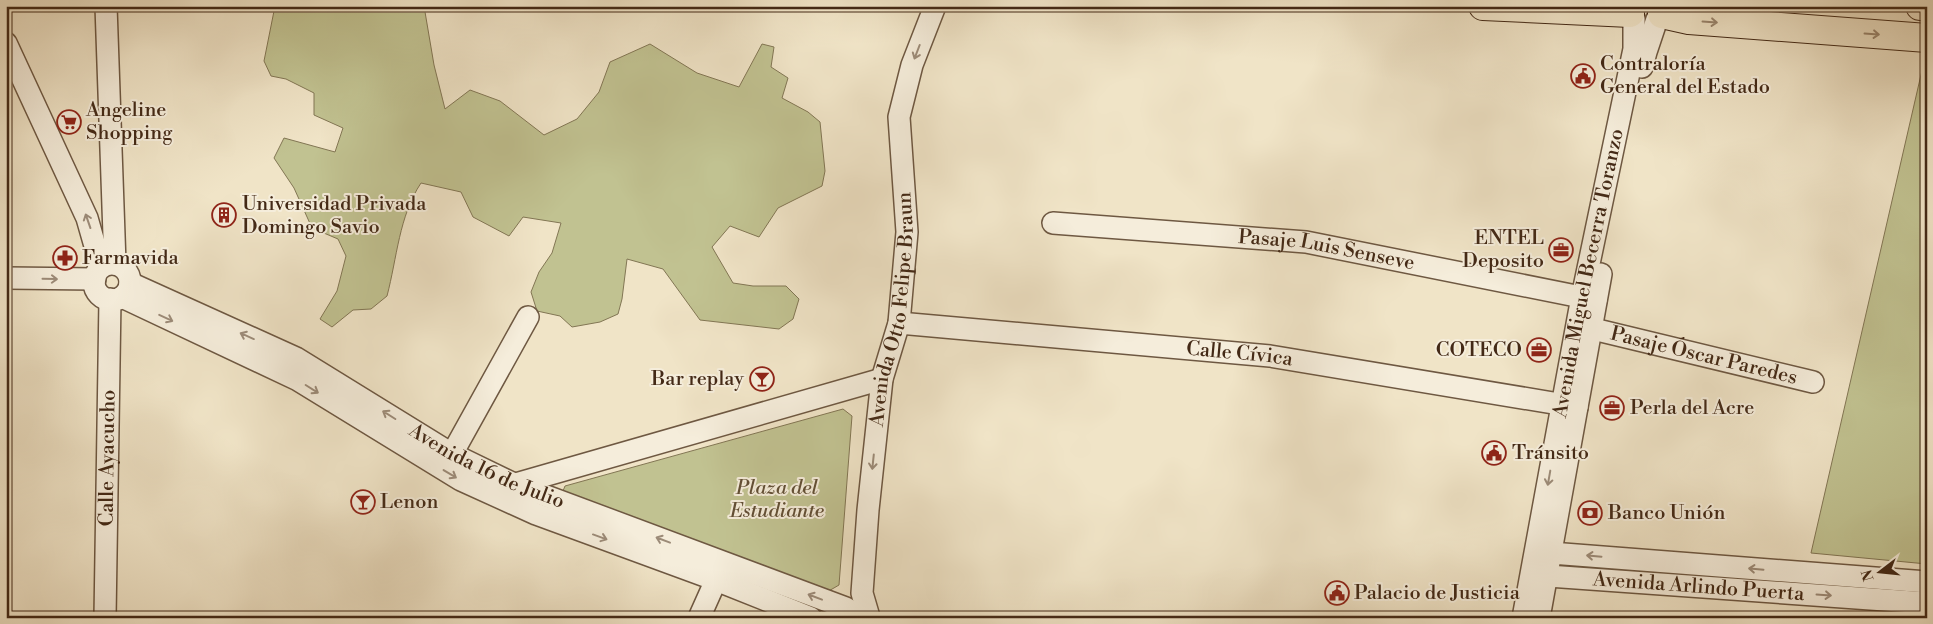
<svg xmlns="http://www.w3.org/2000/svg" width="1933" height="624" font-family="'Libre Bodoni',serif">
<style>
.green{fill:#c1c291;stroke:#827654}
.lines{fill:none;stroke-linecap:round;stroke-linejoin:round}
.street-casing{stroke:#6e5842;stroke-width:24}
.primary-casing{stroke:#432916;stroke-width:30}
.street{stroke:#f5eddb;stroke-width:21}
.primary{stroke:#f0e4c7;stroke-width:28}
.oneway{stroke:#9a866e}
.oneway2{stroke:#9c8b78}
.labels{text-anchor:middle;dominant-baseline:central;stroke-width:4;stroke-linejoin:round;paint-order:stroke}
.poi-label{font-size:20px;fill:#432916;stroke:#f5eddb;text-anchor:start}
.street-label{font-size:20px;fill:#432916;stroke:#f5eddb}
.park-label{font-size:20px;font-style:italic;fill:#624f35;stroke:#f5eddb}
</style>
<rect width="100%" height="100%" fill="#f0e4c7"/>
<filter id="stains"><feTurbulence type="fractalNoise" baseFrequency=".004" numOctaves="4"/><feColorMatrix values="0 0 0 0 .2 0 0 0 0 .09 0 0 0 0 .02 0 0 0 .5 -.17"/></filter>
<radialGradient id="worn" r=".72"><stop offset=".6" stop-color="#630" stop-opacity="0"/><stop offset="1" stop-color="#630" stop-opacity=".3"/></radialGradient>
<g class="green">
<path d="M275 6H424L434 65 445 109 470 90 500 101 544 135 577 119 599 92 610 62 650 44 697 73 739 87 762 44 774 47 771 67 788 78 782 98 808 112 820 122 825 171 822 186 778 208 759 237 730 226 712 247 733 283 753 286H786L799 299 793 319 779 329 700 320 663 269 627 259 622 299 618 314 600 322 572 327 560 316 537 311 531 292 539 272 552 253 561 223 523 217 509 236 473 217 461 192 421 183C399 216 397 258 387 296L371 309 353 310 332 327 320 319 337 291 346 256 338 239 312 228 294 188 274 158 284 138 335 152 343 128 314 115V93L286 79 271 76 264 61Z"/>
<path d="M1923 66H1927V564L1811 553Z"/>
<path d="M843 409 852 416 839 585 827 592 563 491 565 486Z"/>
</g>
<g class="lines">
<g class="street-casing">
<g id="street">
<path d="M106 6 115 264"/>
<path d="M6 43 87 218 101 267"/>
<path d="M1642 67 1646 52 1657 19"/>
<path id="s1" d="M1053 223 1306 242 1596 300"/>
<circle cx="112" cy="282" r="18"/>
<path d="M6 278 95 279"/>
<path id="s2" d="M130 283 296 358 450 453 514 484 846 608 859 618"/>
<path d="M122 297 298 380 461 480 536 514 716 580 811 618"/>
<path id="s3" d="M899 323 1270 356 1577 407"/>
<path id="s4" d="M1593 329 1813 382"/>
<path d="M452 454 528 317"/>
<path d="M512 485 882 379"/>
<path d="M1538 552 1927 582"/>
<path id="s5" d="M1534 575 1927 603"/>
<path id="s6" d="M869 617 862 593 868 510 882 379 899 323 907 232 899 117 912 65 935 6"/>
<path id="s7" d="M105 618 110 299"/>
<path d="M699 618 716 580"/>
<path id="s8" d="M1523 618 1582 297 1634 49V18"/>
<path d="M1539 618 1601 274"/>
</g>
</g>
<g class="primary-casing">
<g id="primary">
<path d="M1483 6 1630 13"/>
<path d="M1920 6 1927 7"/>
<path d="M1662 14 1689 20 1927 38"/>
</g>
</g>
<use href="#street" class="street"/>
<use href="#primary" class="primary"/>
</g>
<defs><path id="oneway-shaft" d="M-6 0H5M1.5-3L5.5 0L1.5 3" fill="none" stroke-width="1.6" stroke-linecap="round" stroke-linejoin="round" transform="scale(1.25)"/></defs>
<g class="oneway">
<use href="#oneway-shaft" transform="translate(1710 22) rotate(4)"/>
<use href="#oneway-shaft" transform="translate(1872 34) rotate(4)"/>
</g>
<g class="oneway2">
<use href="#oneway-shaft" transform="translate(917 52) rotate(111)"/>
<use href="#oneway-shaft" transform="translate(88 221) rotate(-109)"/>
<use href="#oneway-shaft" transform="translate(50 279) rotate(1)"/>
<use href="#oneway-shaft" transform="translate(166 318) rotate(25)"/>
<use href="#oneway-shaft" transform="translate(247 336) rotate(-156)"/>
<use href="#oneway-shaft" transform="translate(312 389) rotate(32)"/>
<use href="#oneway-shaft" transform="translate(389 415) rotate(-148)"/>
<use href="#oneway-shaft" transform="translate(873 462) rotate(96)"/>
<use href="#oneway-shaft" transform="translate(450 474) rotate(31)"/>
<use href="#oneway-shaft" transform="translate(1549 478) rotate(100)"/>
<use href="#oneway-shaft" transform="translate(600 537) rotate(20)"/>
<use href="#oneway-shaft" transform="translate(663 540) rotate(-159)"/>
<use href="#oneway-shaft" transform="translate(1594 556) rotate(-175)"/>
<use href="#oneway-shaft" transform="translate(1756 569) rotate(-175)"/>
<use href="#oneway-shaft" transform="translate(1824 595) rotate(4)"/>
<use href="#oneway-shaft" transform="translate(815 597) rotate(-159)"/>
</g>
<defs>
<g id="civic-ring" transform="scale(1.25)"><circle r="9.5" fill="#f5eddb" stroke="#8f2418" stroke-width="1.5"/><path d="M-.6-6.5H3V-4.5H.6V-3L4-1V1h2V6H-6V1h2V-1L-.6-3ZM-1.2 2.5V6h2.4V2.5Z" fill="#8f2418"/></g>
<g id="supermarket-ring" transform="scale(1.25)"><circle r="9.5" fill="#f5eddb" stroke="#8f2418" stroke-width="1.5"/><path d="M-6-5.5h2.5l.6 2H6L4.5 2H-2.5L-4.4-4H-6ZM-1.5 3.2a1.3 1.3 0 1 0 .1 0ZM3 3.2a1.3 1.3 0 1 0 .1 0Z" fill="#8f2418"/></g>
<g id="building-ring" transform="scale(1.25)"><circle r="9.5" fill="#f5eddb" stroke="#8f2418" stroke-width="1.5"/><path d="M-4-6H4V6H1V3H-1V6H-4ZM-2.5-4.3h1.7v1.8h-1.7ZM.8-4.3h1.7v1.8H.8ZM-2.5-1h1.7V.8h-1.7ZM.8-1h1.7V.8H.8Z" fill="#8f2418"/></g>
<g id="office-ring" transform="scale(1.25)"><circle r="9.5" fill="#f5eddb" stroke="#8f2418" stroke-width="1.5"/><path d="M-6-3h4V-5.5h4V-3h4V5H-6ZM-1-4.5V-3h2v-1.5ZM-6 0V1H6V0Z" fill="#8f2418"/></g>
<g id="pharmacy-ring" transform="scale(1.25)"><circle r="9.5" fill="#f5eddb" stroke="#8f2418" stroke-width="1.5"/><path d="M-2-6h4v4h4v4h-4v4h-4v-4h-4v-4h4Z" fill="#8f2418"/></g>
<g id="bar-ring" transform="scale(1.25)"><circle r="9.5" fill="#f5eddb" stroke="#8f2418" stroke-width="1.5"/><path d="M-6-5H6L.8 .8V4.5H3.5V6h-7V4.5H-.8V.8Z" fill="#8f2418"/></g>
<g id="bank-ring" transform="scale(1.25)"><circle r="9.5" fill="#f5eddb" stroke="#8f2418" stroke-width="1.5"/><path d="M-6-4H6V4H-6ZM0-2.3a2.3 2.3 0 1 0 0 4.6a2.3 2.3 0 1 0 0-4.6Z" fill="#8f2418"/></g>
</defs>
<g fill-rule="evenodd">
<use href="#civic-ring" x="1583" y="76"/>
<use href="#supermarket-ring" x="69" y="122"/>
<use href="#building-ring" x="224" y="215"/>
<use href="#office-ring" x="1561" y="250"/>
<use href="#pharmacy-ring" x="65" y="258"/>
<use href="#office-ring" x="1539" y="350"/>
<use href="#bar-ring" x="762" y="379"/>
<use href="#office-ring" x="1612" y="408"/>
<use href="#civic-ring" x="1494" y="453"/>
<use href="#bar-ring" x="363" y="502"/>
<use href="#bank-ring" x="1590" y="513"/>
<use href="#civic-ring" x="1337" y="593"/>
</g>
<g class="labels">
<g class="poi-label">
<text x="1600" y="64">Contraloría<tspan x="1600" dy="23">General del Estado</tspan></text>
<text x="86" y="110">Angeline<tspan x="86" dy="23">Shopping</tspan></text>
<text x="242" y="204">Universidad Privada<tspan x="242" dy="23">Domingo Savio</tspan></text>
<text x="1544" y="238" text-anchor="end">ENTEL<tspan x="1544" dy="23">Deposito</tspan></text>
<text x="82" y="258">Farmavida</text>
<text x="1522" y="350" text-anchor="end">COTECO</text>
<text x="744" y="379" text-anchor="end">Bar replay</text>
<text x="1630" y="408">Perla del Acre</text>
<text x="1512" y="453">Tránsito</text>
<text x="380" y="502">Lenon</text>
<text x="1608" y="513">Banco Unión</text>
<text x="1354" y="593">Palacio de Justicia</text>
</g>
<g class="street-label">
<text stroke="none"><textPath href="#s1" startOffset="275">Pasaje Luis Senseve</textPath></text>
<text stroke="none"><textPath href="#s8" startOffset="351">Avenida Miguel Becerra Toranzo</textPath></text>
<text stroke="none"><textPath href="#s6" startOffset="311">Avenida Otto Felipe Braun</textPath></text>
<text stroke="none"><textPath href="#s3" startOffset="342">Calle Cívica</textPath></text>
<text stroke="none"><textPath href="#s4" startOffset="114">Pasaje Óscar Paredes</textPath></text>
<text stroke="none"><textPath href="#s7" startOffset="160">Calle Ayacucho</textPath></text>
<text stroke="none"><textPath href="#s2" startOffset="402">Avenida 16 de Julio</textPath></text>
<text stroke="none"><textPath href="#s5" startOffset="165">Avenida Arlindo Puerta</textPath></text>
</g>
<g class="park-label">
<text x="777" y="488">Plaza del<tspan x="777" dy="23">Estudiante</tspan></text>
</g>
</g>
<rect width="1933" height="624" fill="none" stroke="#f0e4c7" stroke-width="25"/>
<rect x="8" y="8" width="1918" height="609" fill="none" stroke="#432916" stroke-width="2.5"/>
<rect x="12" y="12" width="1908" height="599" fill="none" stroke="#432916"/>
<g transform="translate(1880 572) rotate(254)" stroke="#f5eddb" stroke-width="4" paint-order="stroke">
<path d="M0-4L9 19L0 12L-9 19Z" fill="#432916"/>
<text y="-8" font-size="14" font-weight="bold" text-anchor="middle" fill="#432916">N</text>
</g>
<rect width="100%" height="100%" filter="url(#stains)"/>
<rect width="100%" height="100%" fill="url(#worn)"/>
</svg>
